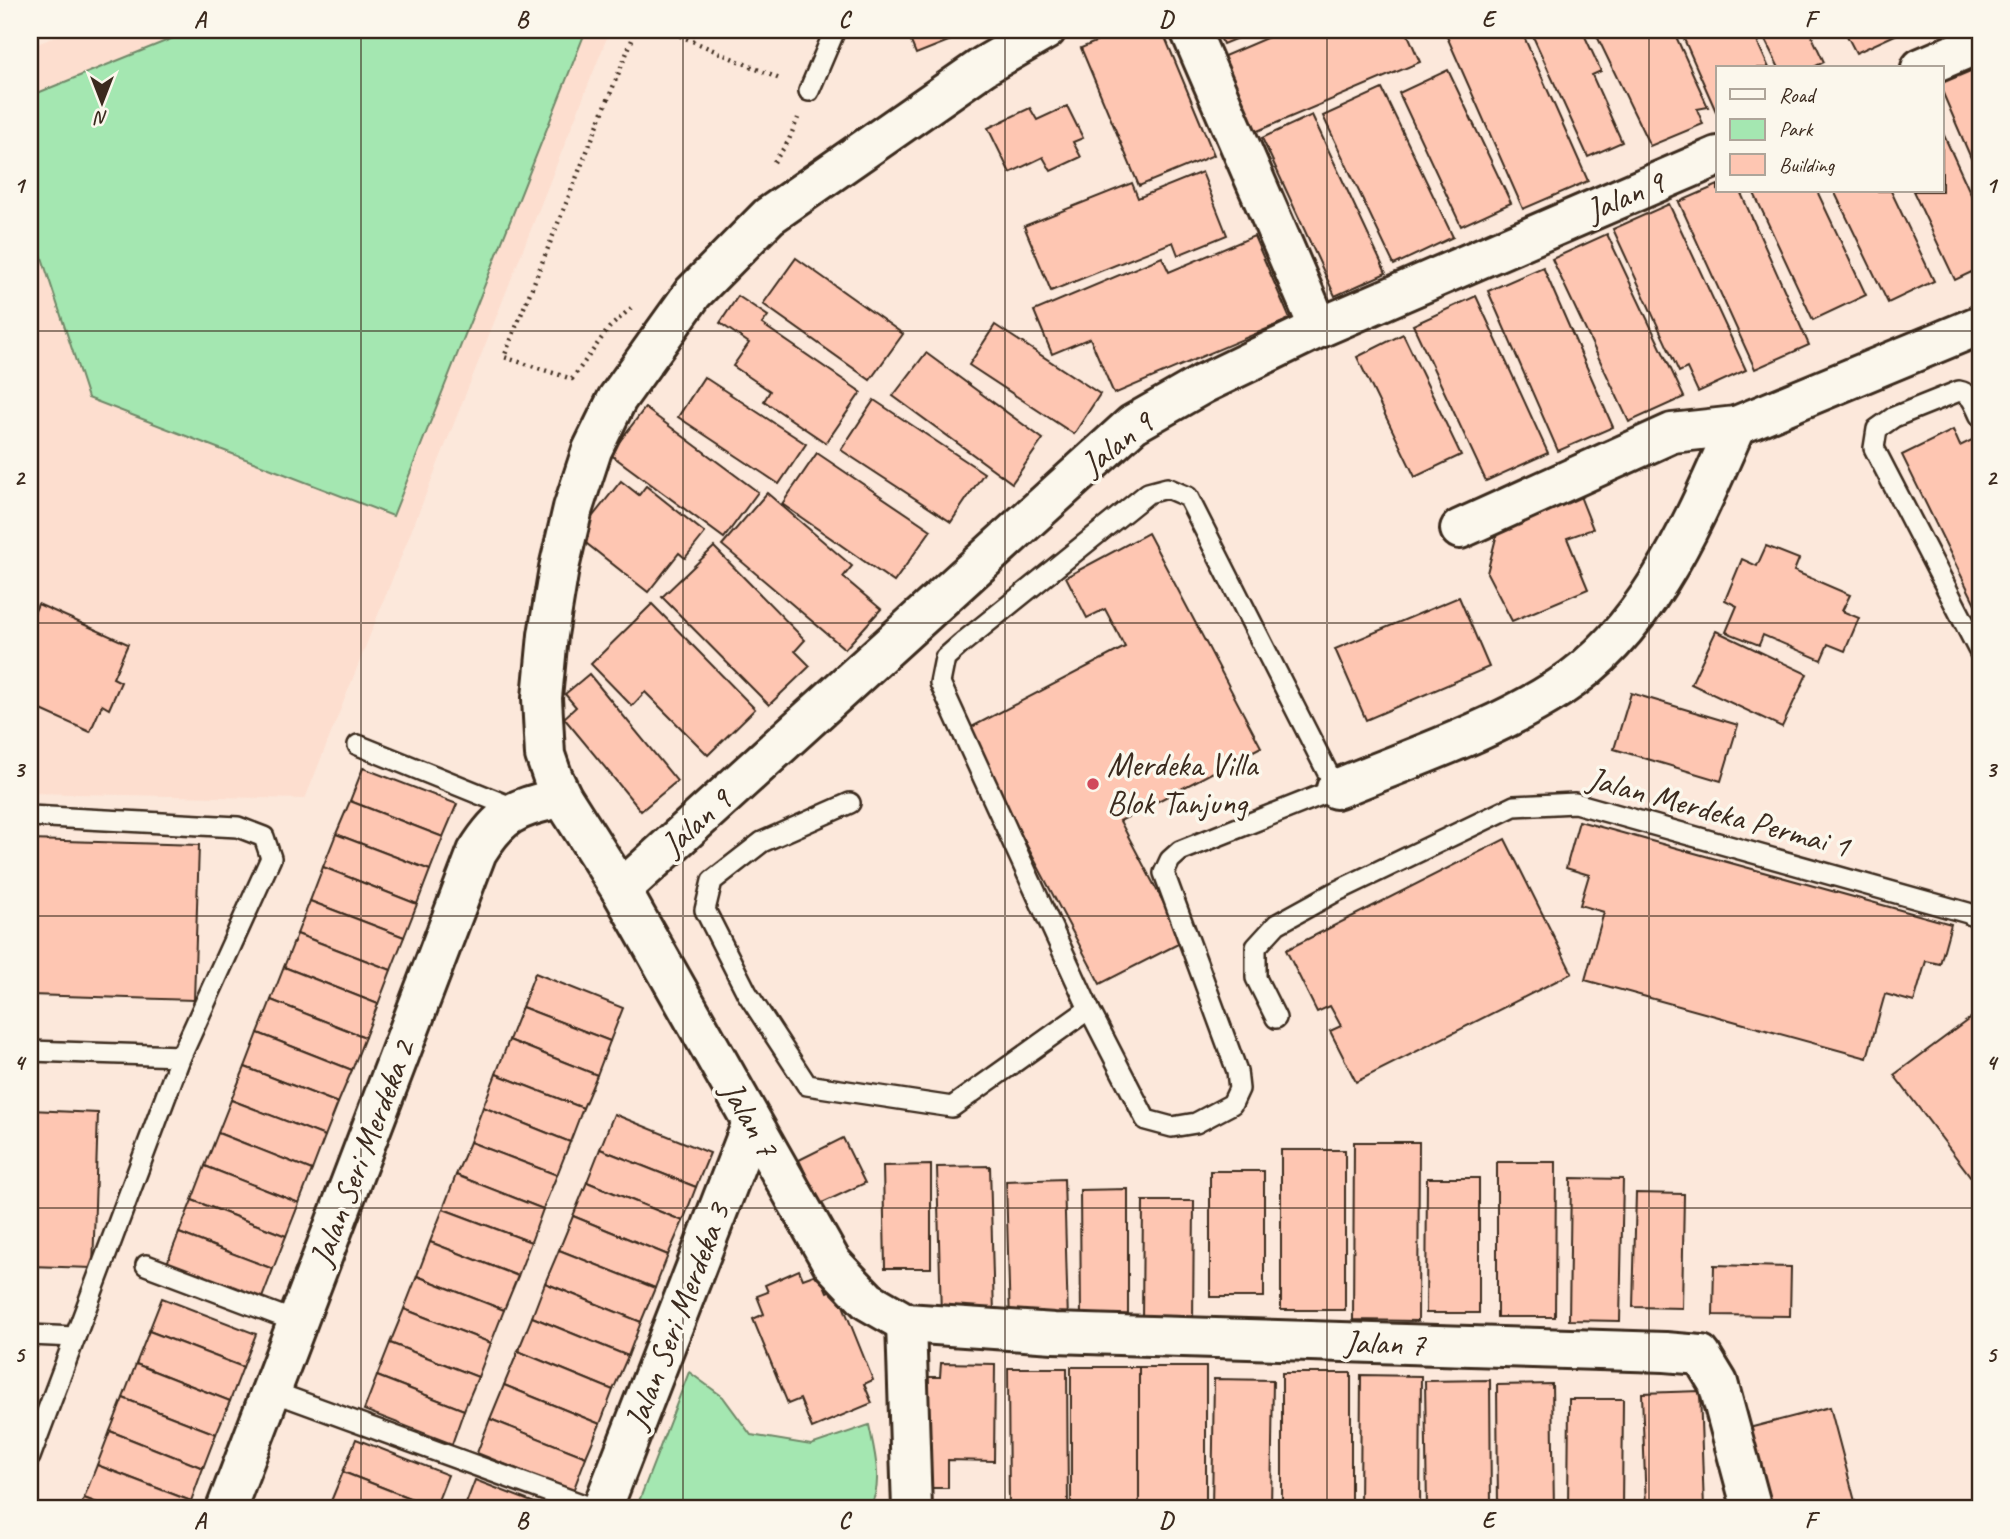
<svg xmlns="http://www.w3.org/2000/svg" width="2010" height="1539" font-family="Caveat,sans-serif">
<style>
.built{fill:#fddecf}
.green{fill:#a4e7b1;stroke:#708868;stroke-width:2}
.building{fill:#fec6b2;stroke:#3b2a1e;stroke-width:2}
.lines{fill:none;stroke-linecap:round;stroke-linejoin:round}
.service-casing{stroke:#3b2a1e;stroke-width:24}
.minor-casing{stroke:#3b2a1e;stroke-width:44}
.path{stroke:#3b2a1e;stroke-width:4.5;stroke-dasharray:2 5;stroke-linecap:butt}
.service{stroke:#fbf7ec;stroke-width:19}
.minor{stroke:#fbf7ec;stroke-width:38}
.grid{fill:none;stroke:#3b2a1e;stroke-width:2;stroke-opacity:0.55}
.poi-dot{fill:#d1495b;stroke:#fbf7ec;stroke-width:2.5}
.labels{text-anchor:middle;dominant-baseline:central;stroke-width:7;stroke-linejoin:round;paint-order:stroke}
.street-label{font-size:33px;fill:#3b2a1e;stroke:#fbf7ec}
.poi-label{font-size:33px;fill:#3b2a1e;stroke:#fbf7ec;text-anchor:start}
.neatline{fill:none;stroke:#3b2a1e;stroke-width:2.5}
.grid-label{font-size:23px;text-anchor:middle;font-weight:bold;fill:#3b2a1e}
</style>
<rect width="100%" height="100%" fill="#fce8db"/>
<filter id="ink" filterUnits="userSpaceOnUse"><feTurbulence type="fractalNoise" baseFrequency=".0143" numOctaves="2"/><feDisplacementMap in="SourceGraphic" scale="14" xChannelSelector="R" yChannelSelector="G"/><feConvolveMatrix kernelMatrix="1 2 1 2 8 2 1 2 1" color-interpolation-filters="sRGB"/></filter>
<g filter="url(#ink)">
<path class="built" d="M72 30H610L305 799 30 793V47Z"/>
<g class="green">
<path d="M193 30H586L393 516 88 398 30 221V96Z"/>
<path d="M689 1372 723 1397 751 1435 811 1445 869 1425C874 1449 885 1488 868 1509H636Z"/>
</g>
<g class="building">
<path d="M906 30H976L916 54Z"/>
<path d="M1124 30H1162L1214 155 1139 186 1081 48Z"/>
<path d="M1217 30H1257L1223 44Z"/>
<path d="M1285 30H1406L1420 62 1241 138 1208 63Z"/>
<path d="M1444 30H1521L1588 181 1523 209Z"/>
<path d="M1530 30H1582L1601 71 1592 75 1622 142 1588 157Z"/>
<path d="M1594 30H1673L1708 107 1697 109 1703 124 1650 146Z"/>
<path d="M1680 30H1752L1769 68H1718V116Z"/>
<path d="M1760 30H1809L1824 62 1812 68H1779Z"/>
<path d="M1844 30H1906L1856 53Z"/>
<path d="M1980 67V179L1942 91V83Z"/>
<path d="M1448 70 1511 203 1461 226 1399 93Z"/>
<path d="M1382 89 1453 237 1394 265 1323 116Z"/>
<path d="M1067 106 1083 138 1073 142 1081 157 1051 171 1043 157 1010 173 988 128 1030 108 1037 120Z"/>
<path d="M1312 115 1386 273 1335 296 1262 138Z"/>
<path d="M1942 131 1980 214V268L1955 280 1913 191H1942Z"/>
<path d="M1202 172 1227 235 1178 255 1173 242 1051 291 1024 226 1132 183 1138 198Z"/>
<path d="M1718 185V191H1740L1809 345 1755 369 1679 202Z"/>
<path d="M1753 191H1817L1866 295 1813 320Z"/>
<path d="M1834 191H1891L1934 281 1888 303Z"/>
<path d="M1669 204 1746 370 1698 392 1687 368 1679 372 1613 229Z"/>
<path d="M1607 234 1684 397 1629 422 1552 259Z"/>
<path d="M1254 236 1290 319 1114 394 1090 338 1052 354 1034 311 1162 257 1169 272Z"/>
<path d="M796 258 903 334 870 380 763 304Z"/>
<path d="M1543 267 1613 427 1558 451 1488 291Z"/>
<path d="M738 296 768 316 762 324 861 392 826 443 764 401 770 391 733 366 749 343 720 323Z"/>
<path d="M1476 296 1548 453 1486 481 1413 325Z"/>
<path d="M995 325 1100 394 1074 434 969 365Z"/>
<path d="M1403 334 1461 455 1415 477 1357 357Z"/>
<path d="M926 353 1043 439 1012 483 893 396Z"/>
<path d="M704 377 806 444 779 484 678 417Z"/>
<path d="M874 400 984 473 951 522 841 450Z"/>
<path d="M645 408 758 492 724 538 610 454Z"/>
<path d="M1953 430 1960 446 1980 436V614L1902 455Z"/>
<path d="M817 453 931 530 894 582 782 504Z"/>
<path d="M621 481 639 495 646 486 705 533 685 558 679 553 648 592 577 536Z"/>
<path d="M1578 491 1593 529 1567 538 1588 589 1512 621 1487 573 1499 526Z"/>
<path d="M767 493 852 566 843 577 881 609 845 649 722 545Z"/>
<path d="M1148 533 1261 747 1120 821 1184 941 1100 984 966 730 1125 647 1105 609 1087 618 1066 577Z"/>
<path d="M1766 546 1799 559 1794 571 1850 595 1842 611 1859 618 1845 651 1828 644 1821 660 1763 635 1759 645 1726 632 1737 606 1725 600 1742 559 1757 566Z"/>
<path d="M714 547 805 640 795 651 810 666 769 705 662 597Z"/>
<path d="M1459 597 1489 667 1366 720 1335 649Z"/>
<path d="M38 604 128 644 113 678 121 682 109 709 102 705 90 732 30 705V622Z"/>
<path d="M652 604 755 709 708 755 645 692 632 706 591 664Z"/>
<path d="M1716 631 1807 674 1782 727 1691 684Z"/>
<path d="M589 674 677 781 641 811 564 718 576 707 565 694Z"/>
<path d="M1631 693 1738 725 1721 781 1614 749Z"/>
<path d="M363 768 457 804 443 837 350 801Z"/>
<path d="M350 801 443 837 430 870 336 834Z"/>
<path d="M1579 821 1951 924 1940 964 1926 961 1914 1002 1885 994 1867 1058 1585 980 1604 912 1580 905 1589 875 1566 868Z"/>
<path d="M336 834 430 870 417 904 323 867Z"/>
<path d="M1505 839 1572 973 1356 1082 1330 1031 1341 1026 1330 1006 1317 1012 1286 950Z"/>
<path d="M30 840 199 845 194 1000 30 995Z"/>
<path d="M323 867 417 904 404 937 310 901Z"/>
<path d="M310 901 404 937 391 970 297 934Z"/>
<path d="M297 934 391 970 378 1004 284 967Z"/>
<path d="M284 967 378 1004 365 1037 271 1000Z"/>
<path d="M535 973 623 1008 610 1041 522 1007Z"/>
<path d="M271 1000 365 1037 352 1070 258 1033Z"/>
<path d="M522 1007 610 1041 597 1075 509 1040Z"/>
<path d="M1980 1011V1189L1894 1075Z"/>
<path d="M258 1033 352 1070 338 1103 245 1067Z"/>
<path d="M509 1040 597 1075 583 1108 496 1074Z"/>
<path d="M245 1067 338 1103 325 1136 231 1100Z"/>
<path d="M496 1074 583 1108 570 1142 483 1107Z"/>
<path d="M231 1100 325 1136 312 1170 218 1133Z"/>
<path d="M483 1107 570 1142 557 1175 470 1142Z"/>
<path d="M30 1110 98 1113 93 1268 30 1266Z"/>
<path d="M614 1114 710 1153 696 1187 600 1149Z"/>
<path d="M218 1133 312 1170 299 1203 205 1166Z"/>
<path d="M843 1138 865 1183 820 1204 799 1160Z"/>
<path d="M470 1142 557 1175 543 1209 456 1175Z"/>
<path d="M1354 1142H1419L1418 1321 1353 1320Z"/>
<path d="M600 1149 696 1187 683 1221 587 1182Z"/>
<rect x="1281" y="1150" width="64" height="160"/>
<path d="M1497 1162H1556L1555 1317H1497Z"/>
<path d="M931 1165V1268H885L883 1166Z"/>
<path d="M205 1166 299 1203 286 1236 192 1200Z"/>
<path d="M990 1166 994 1315H941L937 1167Z"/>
<rect x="1210" y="1171" width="54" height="126"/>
<path d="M456 1175 543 1209 531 1242 443 1209Z"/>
<path d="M1427 1178H1479V1313H1426Z"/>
<path d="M1571 1178 1623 1179 1620 1321 1569 1320Z"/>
<path d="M1064 1179 1068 1321 1010 1322 1006 1181Z"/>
<path d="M587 1182 683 1221 668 1255 573 1216Z"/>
<path d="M1128 1189V1321H1081L1080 1190Z"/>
<path d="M1636 1193 1684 1194 1682 1308 1633 1307Z"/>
<path d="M192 1200 286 1236 273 1269 179 1233Z"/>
<path d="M1143 1201H1194L1193 1323 1142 1322Z"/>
<path d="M443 1209 531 1242 518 1276 430 1242Z"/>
<path d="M573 1216 668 1255 655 1288 559 1250Z"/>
<path d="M179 1233 273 1269 260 1303 166 1266Z"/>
<path d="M430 1242 518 1276 504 1310 417 1276Z"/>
<path d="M559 1250 655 1288 641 1322 545 1283Z"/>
<path d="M1714 1265 1791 1267 1790 1316 1713 1315Z"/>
<path d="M799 1270 803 1279 819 1273 827 1292 836 1288 873 1380 864 1384 872 1403 812 1428 800 1399 788 1404 753 1319 764 1314 757 1296 768 1292 765 1285Z"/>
<path d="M417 1276 504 1310 491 1343 404 1309Z"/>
<path d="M545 1283 641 1322 628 1356 532 1317Z"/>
<path d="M162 1298 256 1334 243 1367 149 1331Z"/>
<path d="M404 1309 491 1343 478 1377 390 1343Z"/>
<path d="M532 1317 628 1356 613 1390 518 1351Z"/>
<path d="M149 1331 243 1367 230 1401 136 1364Z"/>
<path d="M390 1343 478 1377 464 1410 377 1376Z"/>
<path d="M518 1351 613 1390 600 1424 504 1385Z"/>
<path d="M941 1363 995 1364 994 1461 948 1460V1488H927L926 1377H940Z"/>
<path d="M136 1364 230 1401 216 1434 123 1398Z"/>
<rect x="1071" y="1367" width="68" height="142"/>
<rect x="1139" y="1367" width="67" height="142"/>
<path d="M1008 1368H1067L1068 1509H1009Z"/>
<rect x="1282" y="1373" width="69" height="136"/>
<path d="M1361 1375 1421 1376 1420 1509H1360Z"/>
<path d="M377 1376 464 1410 452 1444 364 1410Z"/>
<path d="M1214 1379 1273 1380 1271 1509H1212Z"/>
<path d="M1490 1380 1491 1509H1427L1425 1381Z"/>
<path d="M1552 1384 1554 1509H1498L1497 1385Z"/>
<path d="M504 1385 600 1424 586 1457 490 1419Z"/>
<path d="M1700 1391 1704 1509H1646L1642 1393Z"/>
<path d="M123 1398 216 1434 203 1468 110 1431Z"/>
<path d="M1569 1399H1623L1622 1509H1568Z"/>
<path d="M1830 1407 1857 1509H1770L1749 1428Z"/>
<path d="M490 1419 586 1457 573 1491 477 1453Z"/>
<path d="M110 1431 203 1468 191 1501 97 1465Z"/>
<path d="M356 1439 448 1475 435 1508 343 1472Z"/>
<path d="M97 1465 191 1501 187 1509H113L84 1498Z"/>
<path d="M343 1472 435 1508V1509H337L329 1506Z"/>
<path d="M475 1480 550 1509H464Z"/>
<path d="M84 1498 113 1509H80Z"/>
</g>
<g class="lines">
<g class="service-casing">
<g id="service">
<path d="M809 91 835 30"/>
<path d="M1980 416C1975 406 1972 393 1959 391L1894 417 1877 429 1874 448 1980 653"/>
<path d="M1167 488 1188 497 1336 789 1180 851 1170 860 1164 873 1237 1071 1239 1089 1232 1104 1196 1123 1172 1127 1146 1120 1089 1009 940 683 945 658 962 643 1148 493Z"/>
<path d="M358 745 516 809"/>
<path d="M850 803 762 842 712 881 705 910 747 993 807 1085 952 1107 1089 1009"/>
<path d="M30 816 238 827 264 837 271 858 181 1056 30 1457"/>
<path d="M1276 1018 1256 978V947L1277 924 1335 892 1514 806 1575 803 1968 913 1980 920"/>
<path d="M30 1051 181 1056"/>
<path d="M146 1265 297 1322"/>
<path d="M30 1335 75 1337"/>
<path d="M271 1391 595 1509"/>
</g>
</g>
<g class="minor-casing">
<g id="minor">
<path d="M1046 30 984 66 769 216 693 293 617 399 592 450 573 508 559 568 548 635 542 698 545 755 553 778 562 797 621 890 832 1263 868 1301 906 1323 1054 1333 1665 1352 1701 1355 1718 1383 1752 1509"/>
<path d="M1190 30 1319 328"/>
<path d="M1921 68 1980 43"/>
<path d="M1460 529 1672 433 1736 426"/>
<path d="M1336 789C1411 758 1491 732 1559 688 1650 629 1694 520 1736 426L1980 325"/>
<path d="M621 890 1133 424 1203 384 1319 328 1718 156"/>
<path d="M906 1323 912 1509"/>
<path d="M226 1509 477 852C503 810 517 809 562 797"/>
<path d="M602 1509 752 1123"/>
</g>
</g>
<g class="path">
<path d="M667 30 782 80"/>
<path d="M774 162 788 142 798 118"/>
<path d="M631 308 609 328 572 379 504 357 636 30"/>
</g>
<use href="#service" class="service"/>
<use href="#minor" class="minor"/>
</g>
</g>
<path class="grid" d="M361 30V1509M683 30V1509M1005 30V1509M1327 30V1509M1649 30V1509M30 331H1980M30 623H1980M30 916H1980M30 1208H1980"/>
<circle class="poi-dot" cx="1093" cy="784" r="7"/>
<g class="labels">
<g class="street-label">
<text transform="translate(1625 196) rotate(-23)">Jalan 9</text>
<text transform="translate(1117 443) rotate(-38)">Jalan 9</text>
<text transform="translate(1719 812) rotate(15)">Jalan Merdeka Permai 1</text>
<text transform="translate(696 822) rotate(-42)">Jalan 9</text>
<text transform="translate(750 1119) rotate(60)">Jalan 7</text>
<text transform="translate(362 1153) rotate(-69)">Jalan Seri Merdeka 2</text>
<text transform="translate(677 1316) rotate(-69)">Jalan Seri Merdeka 3</text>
<text transform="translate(1385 1343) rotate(2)">Jalan 7</text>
</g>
<g class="poi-label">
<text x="1107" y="765">Merdeka Villa<tspan x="1107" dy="38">Blok Tanjung</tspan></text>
</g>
</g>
<rect width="2010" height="1539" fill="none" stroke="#fbf7ec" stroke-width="77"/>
<rect x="1716" y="66" width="228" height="126" fill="#fbf7ec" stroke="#aea59a" stroke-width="2"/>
<rect x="1730" y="89" width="35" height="10" fill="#fbf7ec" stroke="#aea59a" stroke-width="2"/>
<text x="1779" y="102" font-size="21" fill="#3b2a1e">Road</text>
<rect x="1730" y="119" width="35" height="21" fill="#a4e7b1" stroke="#aea59a" stroke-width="2"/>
<text x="1779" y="136" font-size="21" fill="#3b2a1e">Park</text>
<rect x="1730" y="154" width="35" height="21" fill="#fec6b2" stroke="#aea59a" stroke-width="2"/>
<text x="1779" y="172" font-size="21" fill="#3b2a1e">Building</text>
<g transform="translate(102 102) rotate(180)" stroke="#fbf7ec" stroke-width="5" paint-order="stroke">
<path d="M0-5L12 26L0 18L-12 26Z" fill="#3b2a1e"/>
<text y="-10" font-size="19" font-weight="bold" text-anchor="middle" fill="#3b2a1e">N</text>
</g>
<rect x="38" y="38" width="1934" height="1462" class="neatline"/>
<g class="grid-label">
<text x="200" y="27">A</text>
<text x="522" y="27">B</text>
<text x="844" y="27">C</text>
<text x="1166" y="27">D</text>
<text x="1488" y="27">E</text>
<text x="1810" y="27">F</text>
<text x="19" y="193">1</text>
<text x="1991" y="193">1</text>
<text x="19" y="485">2</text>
<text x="1991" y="485">2</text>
<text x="19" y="777">3</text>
<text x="1991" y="777">3</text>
<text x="19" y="1070">4</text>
<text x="1991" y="1070">4</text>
<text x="19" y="1362">5</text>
<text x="1991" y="1362">5</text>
<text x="200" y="1528">A</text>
<text x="522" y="1528">B</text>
<text x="844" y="1528">C</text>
<text x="1166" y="1528">D</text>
<text x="1488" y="1528">E</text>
<text x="1810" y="1528">F</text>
</g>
</svg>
